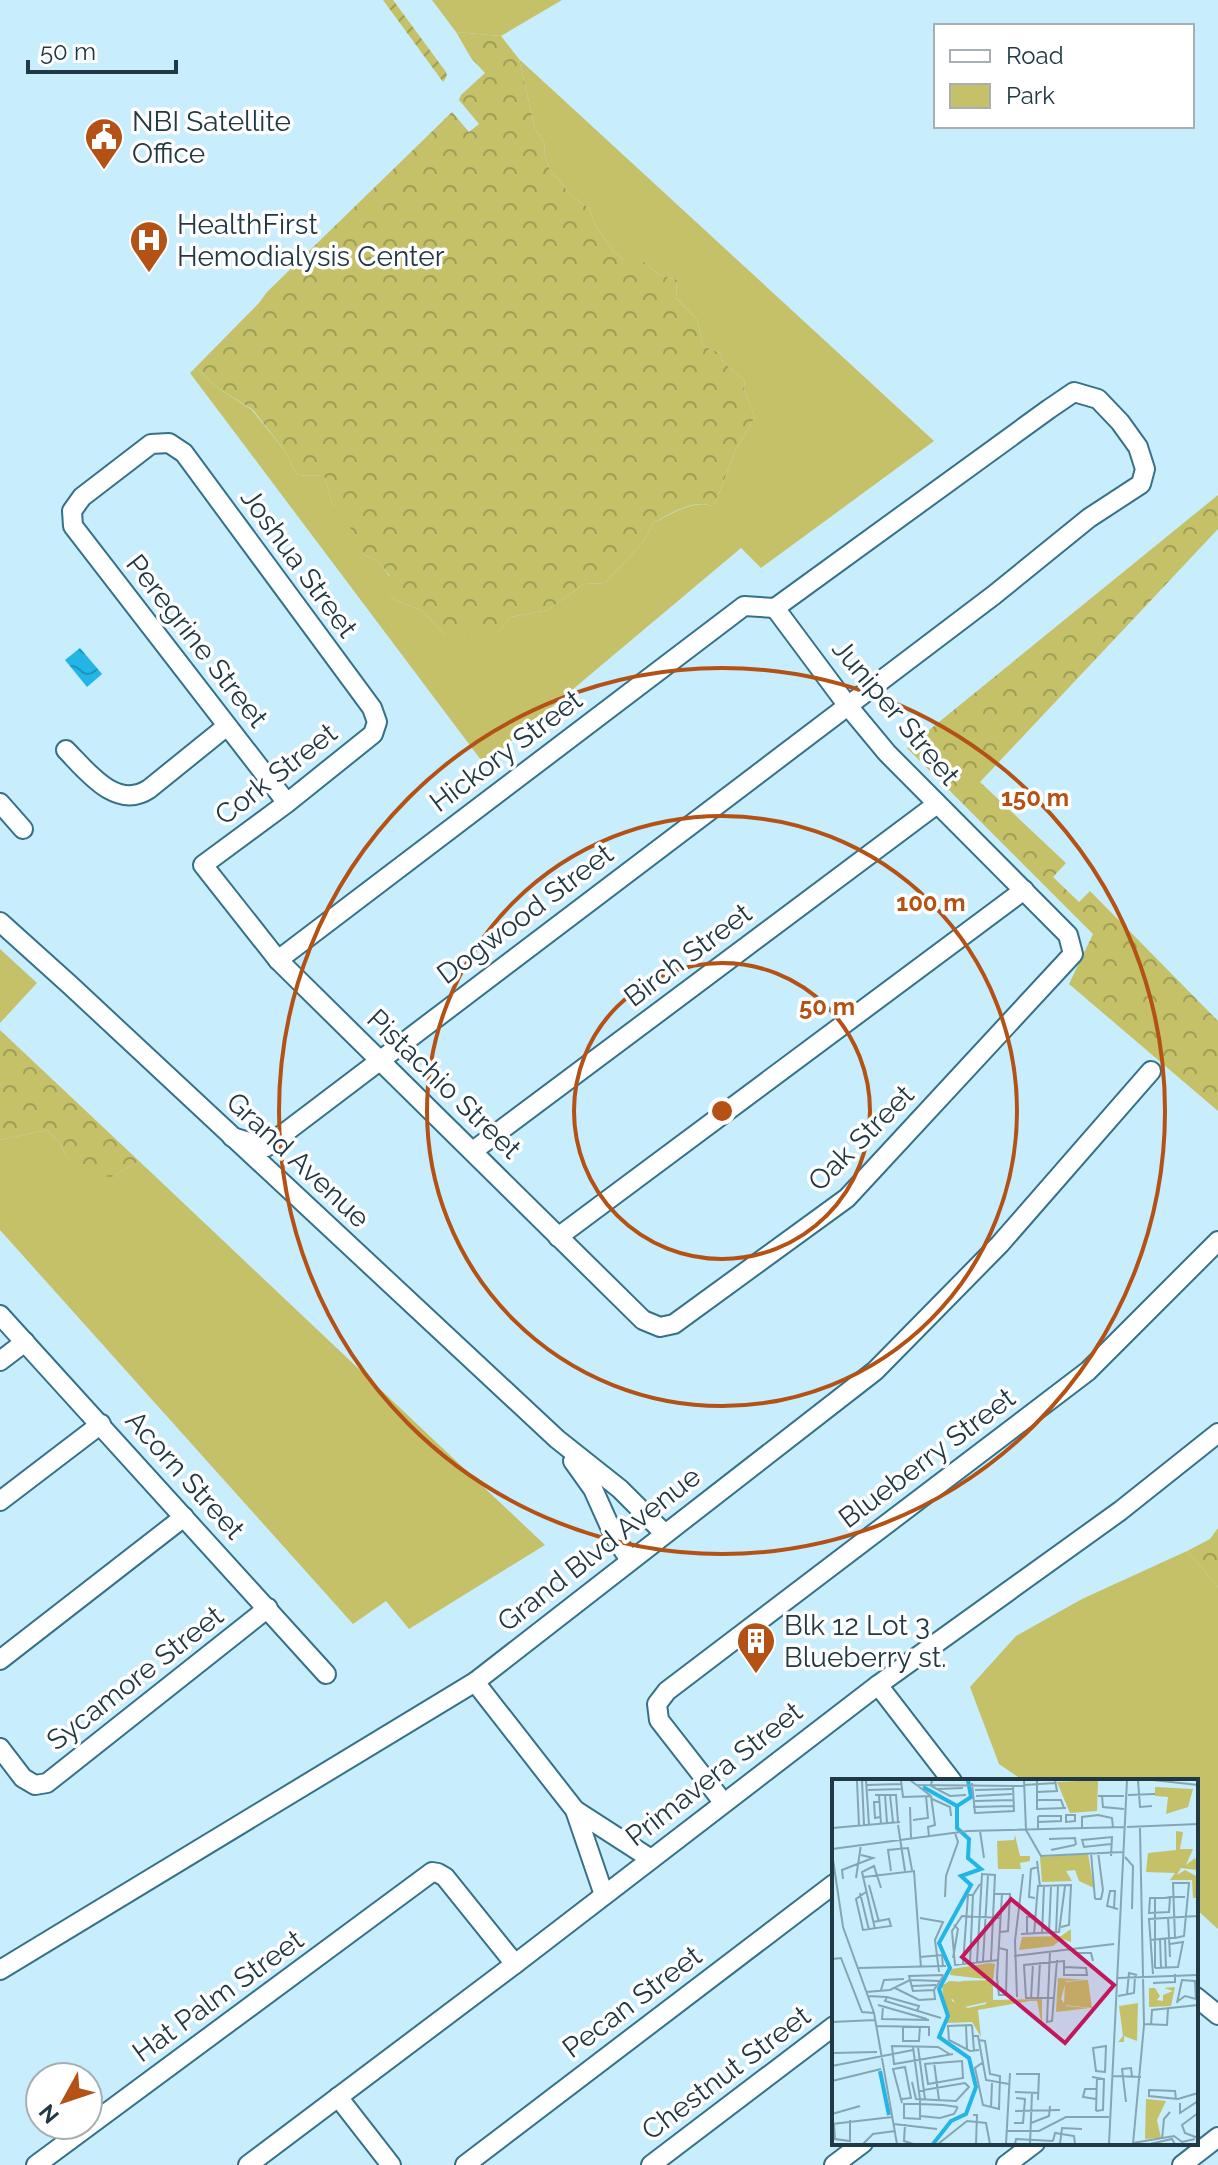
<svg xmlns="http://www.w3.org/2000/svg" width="1218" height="2165" font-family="Raleway,sans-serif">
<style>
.green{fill:#c4c168}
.forest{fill:url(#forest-crowns)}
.garden{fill:url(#garden-furrows)}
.water{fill:url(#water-waves)}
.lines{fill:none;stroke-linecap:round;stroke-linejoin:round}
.street-casing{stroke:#357189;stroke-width:22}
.street{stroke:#fff;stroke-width:18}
.ring{fill:none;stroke:#b45215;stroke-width:4}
.labels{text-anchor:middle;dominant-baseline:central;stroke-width:7;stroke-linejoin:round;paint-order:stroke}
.poi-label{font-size:28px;fill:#203944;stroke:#fff;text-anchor:start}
.street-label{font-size:28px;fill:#203944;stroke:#fff}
.inset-river{fill:none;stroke:#22b5e6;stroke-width:4}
.inset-road{fill:none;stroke:#85a5b3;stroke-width:2}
.view{fill:#c2185b;fill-opacity:0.15;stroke:#c2185b;stroke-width:4}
.inset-edge{fill:none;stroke:#203944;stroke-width:4}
.centre{fill:#b45215;stroke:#fff;stroke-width:4}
.ring-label{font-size:24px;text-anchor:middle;font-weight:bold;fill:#b45215;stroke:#fff;stroke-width:7;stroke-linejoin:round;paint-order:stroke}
</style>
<defs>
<pattern id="forest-crowns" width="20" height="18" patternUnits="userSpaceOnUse" patternTransform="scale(2)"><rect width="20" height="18" fill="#c4c168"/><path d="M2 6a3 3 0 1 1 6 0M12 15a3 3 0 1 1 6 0" fill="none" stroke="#9f9e57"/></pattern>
<pattern id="garden-furrows" width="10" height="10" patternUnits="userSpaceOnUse" patternTransform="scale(2)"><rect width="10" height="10" fill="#c4c168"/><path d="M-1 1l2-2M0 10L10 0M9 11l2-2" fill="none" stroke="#9f9e57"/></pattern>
<pattern id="water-waves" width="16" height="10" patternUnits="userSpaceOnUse" patternTransform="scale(2)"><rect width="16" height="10" fill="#22b5e6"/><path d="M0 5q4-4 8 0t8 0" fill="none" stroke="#1d94bc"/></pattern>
</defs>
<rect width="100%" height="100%" fill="#c8edfd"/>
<g class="green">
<path d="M432 0H562L501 36 456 32Z"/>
<path d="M519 59 934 441 761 568 741 548 484 764 190 373 196 367 215 386 252 410 285 451 297 475 324 476 332 503 352 522 362 554 379 562 390 577V594L395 600 421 610 444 634 499 631 511 617 548 610 584 584 605 583 645 540 653 523C670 515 693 499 711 506L716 501 736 449 755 417 744 390 745 381 723 362 720 353 703 346 697 319 676 298 677 280 658 274 643 261H625L614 252 596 226 589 208 573 197 550 170 544 153 545 144 535 129Z"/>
<path d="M0 949 37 983 0 1023Z"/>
<path d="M47 1130 59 1142 67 1158 112 1177 139 1161 545 1545 409 1629 386 1601 353 1624 0 1230V1140Z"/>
<path d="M1187 1551 1218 1587V1929L1196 1909V1781H1024L999 1764 970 1687 1016 1636 1082 1599Z"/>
</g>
<g class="forest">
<path d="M456 32 501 36 519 59 535 129 545 144 544 153 550 170 573 197 589 208 596 226 614 252 625 261H643L658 274 677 280 676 298 697 319 703 346 720 353 723 362 745 381 744 390 755 417 736 449 716 501 711 506C693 498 669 515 653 523L645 540 605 583 584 584 548 610 511 617 499 631 463 636 444 634 421 610 395 600 390 594V576L379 562 362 554 350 540 351 522 332 503 324 476 297 475 285 451 253 410 215 386 196 367 259 303 267 292 452 112 469 132 479 124 459 100 461 95 485 73 471 58Z"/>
<path d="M1218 495V529L980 782 1066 863 1053 877 1079 902 1090 891 1218 1021V1111L1069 984 1093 934 907 748Z"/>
<path d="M0 1030 139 1161 112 1177 89 1175 67 1158 59 1142 47 1130 0 1140Z"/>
<path d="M1218 1528V1587L1187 1551 1210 1539Z"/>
</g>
<path class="garden" d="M383 0H393L446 72 447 76 443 82Z"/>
<path class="water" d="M80 648 102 674 87 687 65 660Z"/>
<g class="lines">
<g class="street-casing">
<g id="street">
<path d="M66 750C86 770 116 811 149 789L227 726"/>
<path d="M0 803 23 829"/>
<path d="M287 803 73 526 72 511 82 497 151 444 169 443 184 453 372 708 377 722 373 734 287 803 203 865 278 960 643 1320 660 1327 674 1324 847 1198 1073 954 1068 935 887 753 848 706 775 608"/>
<path d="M0 922 70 985 557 1439 620 1489 664 1533"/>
<path d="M278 960 744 606 775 608"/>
<path d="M232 1137 266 1147 994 595 1089 518 1141 484 1145 469 1138 447 1120 422 1098 399 1074 392 1049 409 775 608"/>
<path d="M473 1151 937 804"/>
<path d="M558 1237 1024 890"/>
<path d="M0 1315 326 1674"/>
<path d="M0 1361 25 1342"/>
<path d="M573 1461 593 1489 615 1538 630 1560"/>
<path d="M0 1501 101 1424"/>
<path d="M0 1660 184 1517"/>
<path d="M475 1682 575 1810 604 1895"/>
<path d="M878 1685 952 1781"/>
<path d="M0 1748 23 1778 35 1785 47 1783 268 1608"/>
<path d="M723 1802 659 1720 657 1704 667 1691 1088 1371 1218 1241"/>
<path d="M575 1810 651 1859"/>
<path d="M0 1970 475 1682 875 1371 1000 1244 1151 1071"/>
<path d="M1196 1997 1218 2015"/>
<path d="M338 2097 391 2165"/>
<path d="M36 2165 432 1872 438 1873 445 1877 515 1964"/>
<path d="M248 2165 515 1964 878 1685 1120 1511 1218 1433"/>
<path d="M465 2165 834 1884"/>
<path d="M651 2165 834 2026"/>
<path d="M834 2165 863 2143"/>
<path d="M1006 2165 1035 2143"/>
<path d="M1182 2165 1218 2137"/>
</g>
</g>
<use href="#street" class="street"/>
</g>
<g class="ring">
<circle cx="722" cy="1111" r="148"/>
<circle cx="722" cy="1111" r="295"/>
<circle cx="722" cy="1111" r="443"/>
</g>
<defs>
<g id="civic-pin" transform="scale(2)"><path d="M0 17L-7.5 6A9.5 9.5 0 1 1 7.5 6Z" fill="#b45215" stroke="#fff"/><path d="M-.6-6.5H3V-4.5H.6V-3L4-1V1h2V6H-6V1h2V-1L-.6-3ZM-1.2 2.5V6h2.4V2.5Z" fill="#fff"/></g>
<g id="hospital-pin" transform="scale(2)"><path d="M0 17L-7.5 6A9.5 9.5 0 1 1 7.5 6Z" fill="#b45215" stroke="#fff"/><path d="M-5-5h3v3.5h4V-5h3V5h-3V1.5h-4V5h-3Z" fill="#fff"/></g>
<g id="building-pin" transform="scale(2)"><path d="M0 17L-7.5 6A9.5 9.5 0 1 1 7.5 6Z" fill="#b45215" stroke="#fff"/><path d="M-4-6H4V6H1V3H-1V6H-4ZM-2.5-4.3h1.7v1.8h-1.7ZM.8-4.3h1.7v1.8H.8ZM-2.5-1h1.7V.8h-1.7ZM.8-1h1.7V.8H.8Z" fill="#fff"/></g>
</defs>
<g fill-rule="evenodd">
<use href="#civic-pin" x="104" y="137"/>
<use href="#hospital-pin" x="149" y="240"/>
<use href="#building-pin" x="756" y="1641"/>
</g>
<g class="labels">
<g class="poi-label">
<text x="132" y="121">NBI Satellite<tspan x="132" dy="32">Office</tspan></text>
<text x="177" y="224">HealthFirst<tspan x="177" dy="32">Hemodialysis Center</tspan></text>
<text x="784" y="1625">Blk 12 Lot 3<tspan x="784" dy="32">Blueberry st.</tspan></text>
</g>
<g class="street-label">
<text transform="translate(299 563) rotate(54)">Joshua Street</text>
<text transform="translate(197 641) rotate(52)">Peregrine Street</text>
<text transform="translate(896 712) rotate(50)">Juniper Street</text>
<text transform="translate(506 751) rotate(-37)">Hickory Street</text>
<text transform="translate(276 774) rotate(-38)">Cork Street</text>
<text transform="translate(525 914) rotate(-37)">Dogwood Street</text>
<text transform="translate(688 955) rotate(-37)">Birch Street</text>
<text transform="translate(444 1084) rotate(44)">Pistachio Street</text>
<text transform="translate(861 1138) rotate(-45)">Oak Street</text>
<text transform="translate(298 1160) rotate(43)">Grand Avenue</text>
<text transform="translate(927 1458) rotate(-37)">Blueberry Street</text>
<text transform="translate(185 1475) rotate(48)">Acorn Street</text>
<text transform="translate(599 1549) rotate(-38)">Grand Blvd Avenue</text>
<text transform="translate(135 1678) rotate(-38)">Sycamore Street</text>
<text transform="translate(714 1774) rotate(-38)">Primavera Street</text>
<text transform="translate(218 1996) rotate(-36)">Hat Palm Street</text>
<text transform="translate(632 2002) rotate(-37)">Pecan Street</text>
<text transform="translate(726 2073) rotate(-37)">Chestnut Street</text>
</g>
</g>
<g transform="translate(832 1779)">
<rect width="366" height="366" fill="#c8edfd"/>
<path d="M266 1 265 32 238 34 225 3ZM323 8 361 10 356 28 334 35 336 18 323 17ZM256 75 262 109 247 102 243 91 234 92 240 102 210 103 208 78ZM239 150V163L230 160 221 167 187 171 190 158 229 157ZM158 184 163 185 161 201 118 196 119 190ZM226 199 256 201 234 202 229 220 234 227 258 229 224 233ZM117 202 150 204 155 208V223L128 229 115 214ZM306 224 305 262 292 257V263H286L291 257 287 227ZM314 320 334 322 325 341 329 359 313 360Z" fill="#c4c168"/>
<path d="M344 52 351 53 348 70H361L354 86 363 79 366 86 365 91 349 89 345 96 353 91 366 98V119H361L360 101H338L343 94 314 93 316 74 344 71ZM161 201V221L210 220V247L205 222H198L146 231 149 258 140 243 115 244 110 207 117 202 120 222 136 229 154 225 155 208 127 202ZM256 201 260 229 232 226 233 203ZM343 208 339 227 317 228V209H323L328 217 325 221 331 222V216L341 212 332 209Z" fill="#c4c168"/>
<path d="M183 56 188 77H198V82L188 84 189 90H166L165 62 182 61Z" fill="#c4c168"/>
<path class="inset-river" d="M91 8 125 27M48 292 57 336M101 365 119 342 134 335 144 308 137 279 107 258 116 237 107 210 118 189 107 164 139 106 129 97 149 90 136 79 137 60 125 49V27L139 18 136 1"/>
<path class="inset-road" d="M30 1 32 46M34 1 37 46M69 1 71 18 99 17M78 1 99 17M100 1 99 7 118 17 134 16M192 1 194 51M205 1V30L234 29M306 1 308 28 320 27M321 1 366 6M25 2 27 47M140 4 143 34 182 32 181 6M35 6 69 5M84 6 192 7M192 6 224 4M106 10 131 9M36 11 69 10M143 11 180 10M205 13 225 12 223 1M43 16H64L66 43M47 16 49 45M53 16 55 44M58 16 61 43M296 16 323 15M144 17 180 15M266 17H292M270 17 271 28 292 30M100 20 118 28 119 37M205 21H229L232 29M143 22 181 21M48 23H42L43 39 48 38M78 28 79 59M141 28 181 27M243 35V42L234 43V36H243M81 41 96 39 94 17M66 46 73 92M295 48 366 45M0 49 68 43M250 50V38L266 36 280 39 281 49M194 51 209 77 291 73M206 51V38L207 37H229V42L206 43M148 52 152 79M97 57 96 48 103 46 99 17M217 60 243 59 244 66M279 65 252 68 250 61 280 58 279 77M0 70 136 52 293 48M219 71 243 66M0 74 11 148 42 234 65 365M259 74 263 120M293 78 301 87 300 130M205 82 208 107M59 92 56 71 76 69 80 91M32 98 82 92 89 189M24 99 29 66M11 100 10 91 41 79 29 76M37 106 47 143M34 113 24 120 31 151 59 147 57 140 41 143M28 114 37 151M162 115H178L176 152 168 153M113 118 114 97 126 63 123 54M338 118 337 133 317 134 318 119H333L338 118H353M203 119 197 118 199 90 206 88M323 119V189M263 120H269L271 111 266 73M282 129 283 112H278L275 127 279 128 282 129 286 130M336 138 338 178M88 139 111 143 103 161 107 193M43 150 30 93 42 87 49 109M217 153 219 107M210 154 212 107M224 154 226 107M189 155 227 153 233 107M195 155V138L203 137M202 155 206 107 239 106 237 146 229 148M328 160 329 189M333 160 334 189M318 161 338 159H343L352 157 357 104H341L343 159M167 169 175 171 174 216H167L165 199 170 115M218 172 215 243 220 242 225 181M241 174H259L261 182M182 177 282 165M88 178 110 176 111 188M121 179 126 150 122 146M0 180 9 179 30 233 42 234M167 181 123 186 120 152 130 137 169 139M151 182 156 96M145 183 150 95 163 96 159 181M138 184 141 116 148 105M131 185 136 116H140M25 189 114 187M323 189 346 188 351 163 338 165M321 195 317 140 366 137M286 199 366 196M321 204 343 203V195M80 207 104 206M63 209 87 221 103 220 102 211 112 196M49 211 52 201 72 200M102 211 81 212 77 197 111 196M34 213 58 211 78 201 107 202M295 215 297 194 305 196M36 217 55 218 87 227 85 232M286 217 302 214 303 197M55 218 53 222 109 239M185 218 183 162 191 95M206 219 208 183M222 219H194L192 186 232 182V196H255L254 189 232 188M199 220 201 184M345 224 350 201 363 202 364 220 353 217 346 222M46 226 95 240M51 227 50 240 97 241M0 243 43 241M312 245 335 246 336 230M134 246 135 271M140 246 116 247 117 261 138 272 147 271M140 246 142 272M319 246 320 231 366 226M45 247 97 248V257M71 247V262H87L88 247M140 257H146L154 301 177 305M146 261 153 262 158 295 168 297 167 330 151 326 143 289 150 284M274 267 273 293 264 292 261 269ZM81 268 88 320V340L72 339V325H88L111 326 126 328M86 268 93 320M0 274 45 273M119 276 106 268 60 267 62 285 121 275M130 282 131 299 96 305 93 285ZM102 283 107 321M0 287 81 271M184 295H207L206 321M281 297 309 298M260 298 272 300 271 331 264 332M0 302 49 290M80 303 84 320 124 322 137 308 133 304 86 312M317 310V317L346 320 366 314M318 311 343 312 344 320M183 313 207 314M70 320 79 319 73 288 61 290 70 324M264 320 251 318 253 310H265M294 323 290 290 299 289 300 298M348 324V334L366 322M159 329 160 304M183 332 228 331M264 332 265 299M366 334 350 346 353 354 366 359M0 335 28 327M141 336H145L144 365M88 337 108 339 122 335 126 328M182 344H191L193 320 184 319M199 344 217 337 218 327M0 345 60 338M2 345 3 360 18 362V341M62 345 105 350M73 345 72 362 81 365M175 352H207L234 338H277M330 360 332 340 338 333M221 362 223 354 242 357 243 365M301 364 342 357 350 363 363 360M31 365 41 355 63 352M106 365 135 342 154 344 158 365M174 365 178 294M183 365 184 360 221 362M198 365 200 314M228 365 230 349 250 350M277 365 295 1M301 365 312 246 308 49M318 365 340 360 343 365"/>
<path class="view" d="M179 120 282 206 233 264 130 178Z"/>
<rect width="366" height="366" class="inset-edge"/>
</g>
<circle cx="722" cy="1111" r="12" class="centre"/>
<g class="ring-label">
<text x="1035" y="806">150 m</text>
<text x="931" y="911">100 m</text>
<text x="827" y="1015">50 m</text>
</g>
<rect x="934" y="24" width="260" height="104" fill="#ffffff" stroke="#a6b0b4" stroke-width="2"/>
<rect x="950" y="50" width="40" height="12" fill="#ffffff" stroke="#a6b0b4" stroke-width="2"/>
<text x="1006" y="64" font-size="24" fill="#203944">Road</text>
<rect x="950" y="84" width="40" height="24" fill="#c4c168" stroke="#a6b0b4" stroke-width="2"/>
<text x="1006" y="104" font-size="24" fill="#203944">Park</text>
<g transform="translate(64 2101) rotate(230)"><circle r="38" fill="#ffffff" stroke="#a6b0b4" stroke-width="2"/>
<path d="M0-6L14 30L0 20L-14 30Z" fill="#b45215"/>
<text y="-12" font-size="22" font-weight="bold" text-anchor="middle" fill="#203944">N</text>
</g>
<path d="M28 60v12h148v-12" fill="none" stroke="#203944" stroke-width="4"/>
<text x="40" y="60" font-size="24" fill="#203944" stroke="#ffffff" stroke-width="6" paint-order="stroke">50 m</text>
</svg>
